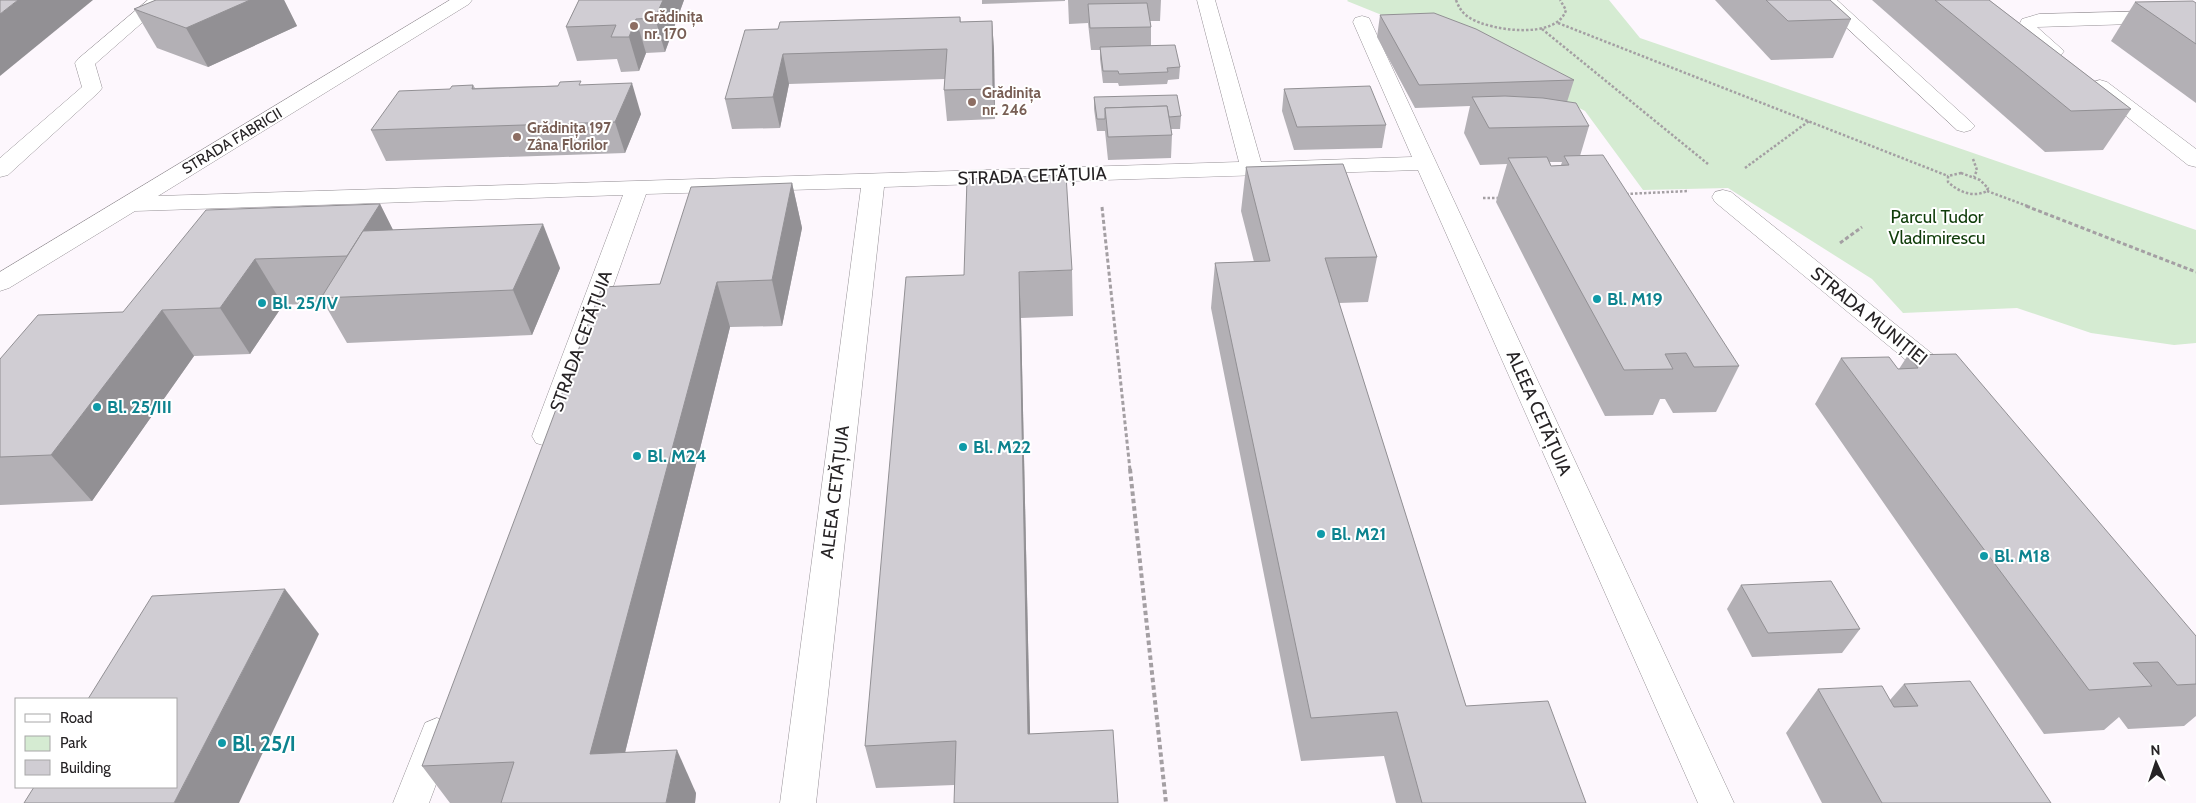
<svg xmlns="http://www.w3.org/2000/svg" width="2196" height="803" font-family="Cabin,sans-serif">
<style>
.green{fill:#d5ebd2}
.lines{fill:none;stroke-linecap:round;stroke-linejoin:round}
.minor-casing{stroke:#969196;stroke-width:1}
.path-far2{stroke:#a49fa3;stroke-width:2.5;stroke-dasharray:2.5 2;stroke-linecap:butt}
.path-far1{stroke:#a49fa3;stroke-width:3;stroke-dasharray:4 2.5;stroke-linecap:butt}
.path{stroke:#a49fa3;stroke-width:4;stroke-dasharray:4.5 3;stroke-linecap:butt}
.minor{fill:#fff;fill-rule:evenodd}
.wall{fill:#b3b0b5;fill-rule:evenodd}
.shaded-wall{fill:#929094}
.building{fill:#d0cdd3;stroke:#929094}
.education-dot{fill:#8d6e63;stroke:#fff;stroke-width:2}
.culture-dot{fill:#0f9aa8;stroke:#fff;stroke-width:2}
.labels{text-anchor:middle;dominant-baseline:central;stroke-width:4;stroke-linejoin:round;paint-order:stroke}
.far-education-label{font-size:15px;font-weight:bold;fill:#785e54;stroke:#fff;text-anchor:start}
.far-street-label{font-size:15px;fill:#262325;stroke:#fff}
.street-label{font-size:18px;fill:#262325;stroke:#fff}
.park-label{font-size:18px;fill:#0f3c09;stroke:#fff}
.culture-label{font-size:18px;font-weight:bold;fill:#0d838f;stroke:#fff;text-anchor:start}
.near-culture-label{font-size:21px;font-weight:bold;fill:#0d838f;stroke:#fff;text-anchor:start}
</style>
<rect width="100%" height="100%" fill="#fdf7fd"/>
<path class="green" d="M1348 0H1609L1640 38 2196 230V343L2174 345 2091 333 2017 308 1903 313 1872 279 1728 188 1643 190 1585 111 1471 51 1347 1Z"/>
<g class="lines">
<g class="minor-casing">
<g id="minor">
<path d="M148 0H168L95 64 102 88 99 92 8 175 0 177V158L82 87 75 63 78 59Z"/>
<path d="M450 0H472L469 4 158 196 1239 162 1197 0H1215L1261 162 1412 157 1353 22 1355 18 1362 16 1369 18 1734 803H1698L1418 170 884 187 816 803H780L861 188 646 194 560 436 556 443 546 446 536 443 532 436 623 195 135 211 9 288 0 291V272Z"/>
<path d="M1817 0H1837L1971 122 1975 126 1971 130 1964 132 1957 130Z"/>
<path d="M2196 10V22L2037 27 2064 51 2061 55C2046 59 2025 41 2017 29L2022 19 2039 14Z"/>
<path d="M2100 80 2107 82 2196 149V167L2188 165 2093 90 2090 86 2093 82Z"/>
<path d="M1723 190 1731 192 1956 373 1959 379 1956 385 1946 388 1936 385 1715 202 1712 197 1715 192Z"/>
<path d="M437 718 449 723 455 734 429 803H393L425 723Z"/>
</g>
</g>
<g class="path-far2">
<path d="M1456 0C1459 8 1463 14 1470 18 1491 31 1557 40 1566 10L1560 0"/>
<path d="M1558 23 1948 176"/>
<path d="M1542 29 1708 164"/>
<path d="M1973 159 1977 170 1974 177"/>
<path d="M1745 168 1809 121"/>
<path d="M1961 173 1980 180 1988 188 1987 191C1973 198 1959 192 1948 182V176Z"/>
<path d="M1987 191 2030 207"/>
<path d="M1626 194 1689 191"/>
<path d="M1483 198H1502"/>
</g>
<g class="path-far1">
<path d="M2026 206 2196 272"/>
<path d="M1102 207 1130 470"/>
<path d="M1840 243 1862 227"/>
</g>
<path class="path" d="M1130 469 1166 803"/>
<use href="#minor" class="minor"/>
</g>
<g class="wall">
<path d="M156 0H284L297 26 208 67 157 48 134 9Z"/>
<path d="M579 0H684L665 52 646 53 639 71 621 72 617 59 577 61 566 27Z"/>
<path d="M982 0H1065V1L982 4Z"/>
<path d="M1068 0H1161L1160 21H1150L1151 27V46L1180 67 1179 79 1168 80 1167 84 1119 86 1118 83H1103L1100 59V50H1091L1088 23 1069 24Z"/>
<path d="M1715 0H1830L1851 19 1833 58 1771 60Z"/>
<path d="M1872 0H1989L2131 109 2103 150 2045 152Z"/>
<path d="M2135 2 2196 3V103L2111 41Z"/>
<path d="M1380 15 1574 80 1567 102 1589 126 1580 156 1739 366 1716 412 1673 413 1665 399H1660L1653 415 1605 416 1496 202 1507 164 1480 165 1464 133 1470 106 1415 108 1377 37ZM1550 162H1562L1561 165 1551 166Z"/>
<path d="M960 17 961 22 992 21 994 50 995 119 947 121 944 90 945 79 789 84 780 128 732 129 725 99 778 29Z"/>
<path d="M473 85 475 88 582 85 641 114 625 153 386 161 371 130 450 89Z"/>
<path d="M1284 89 1386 125 1382 148 1294 150 1282 111Z"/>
<path d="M1094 97 1181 116 1180 129H1171L1172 135 1171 158 1108 160 1105 131H1097L1094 109Z"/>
<path d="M1246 167 1377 257 1368 302 1339 303 1466 706 1586 803H1396L1384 756 1301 761 1211 308 1215 263 1254 262 1241 211Z"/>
<path d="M792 183 802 228 782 326 730 327 625 753 696 793 695 803H450L422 766 660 284Z"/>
<path d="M380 204 393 230 560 268 532 335 347 343 324 303 283 305 250 354 194 356 92 501 0 505V359L123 312Z"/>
<path d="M1072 270 1073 316 1021 318 1030 734 954 785 876 788 865 746 964 275Z"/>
<path d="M1908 355 2196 636V716L2184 726 2128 729 2119 717 2104 730 2044 734 1815 404 1841 358 1899 369Z"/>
<path d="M1741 585 1860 629 1842 653 1752 657 1727 609Z"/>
<path d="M1904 684 2051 803H1822L1786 733 1818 689 1890 700Z"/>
</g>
<g class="shaded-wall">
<path d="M18 0H93L0 76V14Z"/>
<path d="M250 0H284L297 26 208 67 186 28Z"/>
<path d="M663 0H684L665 52 655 18Z"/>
<path d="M636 19 646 53 639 71 629 37Z"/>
<path d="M992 21 994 50 995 119 993 89Z"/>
<path d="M783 54 789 84 780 128 773 97Z"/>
<path d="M632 83 641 114 625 153 615 122Z"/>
<path d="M792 183 802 228 782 326 772 280Z"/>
<path d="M380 204 402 248 347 256Z"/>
<path d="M543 224 560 268 532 335 513 290Z"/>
<path d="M255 259 283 305 250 354 220 308Z"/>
<path d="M1019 272 1021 318 1031 777 1028 734Z"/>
<path d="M717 282 730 327 614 797 590 754Z"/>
<path d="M162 310 194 356 92 501 51 455Z"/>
<path d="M285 589 319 634 239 803H174Z"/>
<path d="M677 750 696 793 695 803H666Z"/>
</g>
<g class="building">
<path d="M0 0H18L0 14Z"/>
<path d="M156 0H250L186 28 134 9Z"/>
<path d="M579 0H663L655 18 636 19 629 37H611L616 25 566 27Z"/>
<path d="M1766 0H1830L1851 19 1788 21Z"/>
<path d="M1935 0H1989L2131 109 2071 111Z"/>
<path d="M2193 1 2196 3V44L2135 2Z"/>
<path d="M1147 3 1151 27 1090 28 1088 4Z"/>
<path d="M1434 13 1476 29 1574 80 1419 85 1380 15Z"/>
<path d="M960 17V22L992 21 993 89 944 90 947 49 783 54 773 97 725 99 745 30 778 29 780 22Z"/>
<path d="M1175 45 1180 67 1167 68 1168 72 1119 74 1118 71H1103L1100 47Z"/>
<path d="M581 81 579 85 632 83 615 122 371 130 399 91 450 89 452 86 473 85 472 89 558 86 560 82Z"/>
<path d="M1370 86 1386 125 1297 127 1284 89Z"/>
<path d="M1177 95 1181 116 1169 117 1167 106 1105 108V119H1097L1094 97Z"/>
<path d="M1505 96 1543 98 1576 103 1589 126 1489 128 1472 97Z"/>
<path d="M1167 106 1172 135 1108 137 1105 108Z"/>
<path d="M1603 155 1739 366 1694 367 1686 353 1665 354 1673 369 1624 370 1508 158 1547 157 1551 166 1569 165 1564 156Z"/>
<path d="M1343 164 1377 257 1325 258 1466 706 1548 701 1586 803H1422L1397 712 1311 718 1215 263 1270 261 1246 167Z"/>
<path d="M1066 175 1072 270 1019 272 1028 734 1113 730 1118 803H954L956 741 865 746 906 277 964 275 967 179Z"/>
<path d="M792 183 772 280 717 282 590 754 677 750 666 803H501L514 762 422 766 602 287 660 284 691 187Z"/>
<path d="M380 204 347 256 255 259 220 308 162 310 51 455 0 457V359L38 315 123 312 206 210Z"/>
<path d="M543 224 513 290 321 298 363 231Z"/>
<path d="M1956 354 2196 636V684L2177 685 2158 662 2133 663 2152 686 2089 690 1841 358 1889 357 1898 369 1918 368 1908 355Z"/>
<path d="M1831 581 1860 629 1768 633 1741 585Z"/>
<path d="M285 589 174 803H24L34 787H176V699H88L152 596Z"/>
<path d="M1970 681 2051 803H1882L1818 689 1882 686 1894 707 1918 706 1904 684Z"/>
</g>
<g class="education-dot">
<circle cx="634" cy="26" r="5"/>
<circle cx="972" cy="102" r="5"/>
<circle cx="517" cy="137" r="5"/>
</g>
<g class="culture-dot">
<circle cx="1597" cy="299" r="5"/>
<circle cx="262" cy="303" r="5"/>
<circle cx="97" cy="407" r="5"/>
<circle cx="963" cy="447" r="5"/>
<circle cx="637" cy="456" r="5"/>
<circle cx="1321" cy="534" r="5"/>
<circle cx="1984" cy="556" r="5"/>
<circle cx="222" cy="743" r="5"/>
</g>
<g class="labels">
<g class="far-education-label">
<text x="644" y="17">Grădinița<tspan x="644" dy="17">nr. 170</tspan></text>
<text x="982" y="93">Grădinița<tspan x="982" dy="17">nr. 246</tspan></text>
<text x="527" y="128">Grădinița 197<tspan x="527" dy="17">Zâna Florilor</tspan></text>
</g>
<g class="far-street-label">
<text transform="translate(232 141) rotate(-31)">STRADA FABRICII</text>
</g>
<g class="street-label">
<text transform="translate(1032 176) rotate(-2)">STRADA CETĂȚUIA</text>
<text transform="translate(1869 316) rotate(39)">STRADA MUNIȚIEI</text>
<text transform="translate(581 341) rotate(-70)">STRADA CETĂȚUIA</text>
<text transform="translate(1539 413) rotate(66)">ALEEA CETĂȚUIA</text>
<text transform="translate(835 492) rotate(-83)">ALEEA CETĂȚUIA</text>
</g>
<g class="park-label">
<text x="1937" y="217">Parcul Tudor<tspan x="1937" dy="21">Vladimirescu</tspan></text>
</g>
<g class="culture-label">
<text x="1607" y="299">Bl. M19</text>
<text x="272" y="303">Bl. 25/IV</text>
<text x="107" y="407">Bl. 25/III</text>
<text x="973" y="447">Bl. M22</text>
<text x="647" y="456">Bl. M24</text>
<text x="1331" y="534">Bl. M21</text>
<text x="1994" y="556">Bl. M18</text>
</g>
<g class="near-culture-label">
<text x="232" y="743">Bl. 25/I</text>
</g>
</g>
<rect x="15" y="698" width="162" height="90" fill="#ffffff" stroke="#a8a7a8"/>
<rect x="25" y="714" width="25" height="8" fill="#ffffff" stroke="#a8a7a8"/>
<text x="60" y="723" font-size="15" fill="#262325">Road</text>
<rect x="25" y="736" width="25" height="15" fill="#d5ebd2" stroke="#a8a7a8"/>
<text x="60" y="748" font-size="15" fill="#262325">Park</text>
<rect x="25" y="760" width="25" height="15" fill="#d0cdd3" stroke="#a8a7a8"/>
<text x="60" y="773" font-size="15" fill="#262325">Building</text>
<g transform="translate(2156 763) rotate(357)" stroke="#ffffff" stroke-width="4" paint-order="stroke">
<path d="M0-4L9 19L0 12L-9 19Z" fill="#262325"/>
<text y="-8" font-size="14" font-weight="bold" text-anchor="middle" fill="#262325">N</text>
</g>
</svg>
